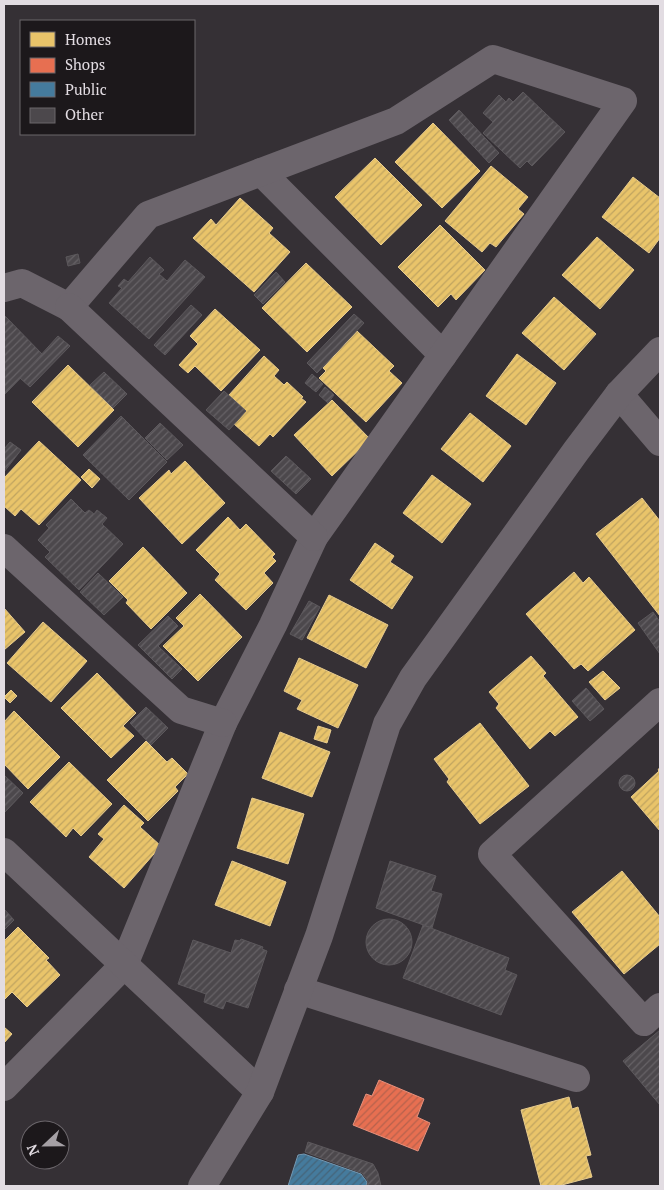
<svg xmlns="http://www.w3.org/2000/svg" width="664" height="1190" font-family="'PT Serif',serif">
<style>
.homes{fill:url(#homes-hatch);stroke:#e7cb8e}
.shops{fill:url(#shops-hatch);stroke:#e6907c}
.public{fill:url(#public-hatch);stroke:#7498b2}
.building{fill:url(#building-hatch);stroke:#5c585c}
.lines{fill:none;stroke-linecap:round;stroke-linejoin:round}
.minor{stroke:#6c656c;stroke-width:28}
.tertiary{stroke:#6c656c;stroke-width:28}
</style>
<defs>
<pattern id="homes-hatch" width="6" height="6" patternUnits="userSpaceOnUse" patternTransform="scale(1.25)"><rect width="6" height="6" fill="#e9c46a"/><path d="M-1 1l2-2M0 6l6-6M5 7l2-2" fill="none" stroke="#c0a460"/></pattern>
<pattern id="shops-hatch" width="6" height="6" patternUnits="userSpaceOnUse" patternTransform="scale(1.25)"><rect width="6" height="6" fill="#e76f51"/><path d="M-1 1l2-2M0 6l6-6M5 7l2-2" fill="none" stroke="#b6624d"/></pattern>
<pattern id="public-hatch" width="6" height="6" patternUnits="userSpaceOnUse" patternTransform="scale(1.25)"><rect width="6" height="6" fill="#457b9d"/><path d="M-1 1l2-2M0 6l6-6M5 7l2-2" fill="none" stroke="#456479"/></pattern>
<pattern id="building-hatch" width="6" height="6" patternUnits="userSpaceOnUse" patternTransform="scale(1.25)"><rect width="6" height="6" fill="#4c484c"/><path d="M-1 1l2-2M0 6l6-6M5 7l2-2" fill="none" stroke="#666266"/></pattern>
</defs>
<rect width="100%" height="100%" fill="#353035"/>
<g class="homes">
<path d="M433 123 480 171 442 208 395 162Z"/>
<path d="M375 158 422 205 381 245 335 197Z"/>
<path d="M491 166 528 197 518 209 524 214 496 247 490 243 482 252 445 221Z"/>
<path d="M633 177 660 198V238L649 253 602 217Z"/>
<path d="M240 198 273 228 269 233 290 252 254 292 193 238 211 219 216 225Z"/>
<path d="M440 225 485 270 456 300 451 294 438 307 398 267Z"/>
<path d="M597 237 634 270 600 309 562 275Z"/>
<path d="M306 263 352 307 307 352 262 308Z"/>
<path d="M554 297 596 334 564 370 522 333Z"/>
<path d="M215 309 260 350 221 391 195 366 188 373 179 365 198 344 190 336Z"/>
<path d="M357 331 394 366 389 371 402 383 366 422 319 378 326 371 323 368Z"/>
<path d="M517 354 556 383 526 425 486 396Z"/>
<path d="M264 356 279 370 274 376 284 385 287 382 303 397 301 398 306 402 273 437 270 434 259 446 234 424 246 411 229 395Z"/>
<path d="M68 365 114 410 78 447 32 402Z"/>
<path d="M332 400 370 439 332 476 294 435Z"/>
<path d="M470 413 511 446 483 482 441 449Z"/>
<path d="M39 441 81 480 39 525 21 509 15 516 4 506V478Z"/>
<path d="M185 461 225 503 182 544 139 498 169 470 171 474Z"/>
<path d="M89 469 100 479 92 488 81 477Z"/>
<path d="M432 475 471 504 442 543 403 513Z"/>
<path d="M642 498 660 521V616L596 534Z"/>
<path d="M228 517 240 530 246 524 275 554 272 557 276 561 264 573 273 583 246 610 215 580 220 574 196 550Z"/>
<path d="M375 543 394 556 390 562 413 577 392 609 350 580Z"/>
<path d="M143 547 187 593 151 629 126 603 128 600 109 581Z"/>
<path d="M574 572 583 583 589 577 635 630 588 671 581 664 574 669 526 614Z"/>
<path d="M200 594 242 637 198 681 163 646 184 626 176 618Z"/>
<path d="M329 595 388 625 366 668 307 638Z"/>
<path d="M4 608 25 632 4 650Z"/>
<path d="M43 622 87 661 51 702 7 663Z"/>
<path d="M531 656 546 673 543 676 578 717 555 736 550 731 530 749 496 708 499 704 489 692Z"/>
<path d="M299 658 358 685 338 728 297 709 302 700 284 691Z"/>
<path d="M603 671 620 688 605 700 589 682Z"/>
<path d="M97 673 136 713 123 726 134 736 111 758 61 708Z"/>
<path d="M11 690 17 696 10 703 4 697Z"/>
<path d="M14 711 60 757 28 789 4 764V722Z"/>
<path d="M480 723 529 786 480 824 447 782 449 779 434 759Z"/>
<path d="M318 726 331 730 327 743 314 739Z"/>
<path d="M280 732 330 752 312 797 262 778Z"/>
<path d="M146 741 167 762 172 758 188 774 175 787 178 791 148 821 107 780Z"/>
<path d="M69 762 112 804 81 836 73 828 66 837 30 802Z"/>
<path d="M660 767V831L631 797 659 771 658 770Z"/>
<path d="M252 798 304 814 288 864 237 848Z"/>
<path d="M124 805 144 823 140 827 161 846 124 888 89 857 104 839 98 834Z"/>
<path d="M232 861 286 882 270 926 215 905Z"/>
<path d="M622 871 660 917V944L624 974 572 912Z"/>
<path d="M18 927 49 958 46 960 60 975 27 1007 12 992 4 1000V941Z"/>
<path d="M4 1027 12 1034 4 1043Z"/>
<path d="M569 1097 572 1109 578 1107 591 1155 586 1156 592 1177 558 1186H541L521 1110Z"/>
</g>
<path class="shops" d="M379 1080 424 1099 417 1117 430 1123 418 1151 353 1125 366 1094 372 1096Z"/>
<path class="public" d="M304 1154 361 1174 367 1182 366 1186H288L298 1155Z"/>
<g class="building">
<path d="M523 92 565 132 532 166 527 161 520 168 483 133 493 122 483 113 499 95 506 102 509 98 513 102Z"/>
<path d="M459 110 499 153 489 163 449 120Z"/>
<path d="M78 254 80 263 68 266 66 257Z"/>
<path d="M150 257 164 270 159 274 167 281 185 260 205 277 149 339 109 303 122 288 118 286 124 279 128 282Z"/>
<path d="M276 272 285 282 263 304 254 295Z"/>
<path d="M191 305 202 315 165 355 154 345Z"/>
<path d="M354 314 364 323 317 373 307 363Z"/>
<path d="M4 315 43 355 5 394 4 392Z"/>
<path d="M58 336 70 346 30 387 20 378Z"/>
<path d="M104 372 127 394 113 408 90 385Z"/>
<path d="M312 374 323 384 316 392 305 383Z"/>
<path d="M325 387 334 395 328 403 319 395Z"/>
<path d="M224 391 246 411 229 430 206 410Z"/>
<path d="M121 416 167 462 129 500 83 455Z"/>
<path d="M160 423 183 445 167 460 145 438Z"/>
<path d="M10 442 21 450 4 472V449Z"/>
<path d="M286 456 311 479 296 494 271 471Z"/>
<path d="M71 499 85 513 89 510 94 514 97 510 107 518 102 524 123 544 79 590 45 557 50 552 38 540 49 528 46 525Z"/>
<path d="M98 573 123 597 104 615 80 592Z"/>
<path d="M309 601 320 607 302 640 290 634Z"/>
<path d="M653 612 660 622V654L638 623Z"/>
<path d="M168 616 178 626 158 646 182 669 172 679 138 645Z"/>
<path d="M586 688 604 709 590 721 572 701Z"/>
<path d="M146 707 168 728 151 745 130 723Z"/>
<circle cx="627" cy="783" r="8"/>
<path d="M4 775 23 793 5 812 4 811Z"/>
<path d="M390 861 436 876 431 891 442 894 432 928 376 908Z"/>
<path d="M4 909 14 920 4 930Z"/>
<circle cx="389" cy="942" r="23"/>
<path d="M423 925 509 958 505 970 517 975 501 1015 403 978Z"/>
<path d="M241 939 263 947 262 949 267 951 248 1008 226 1001 223 1009 204 1002 206 994 178 984 193 940 231 953 235 940 240 941Z"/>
<path d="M660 1030V1105L623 1061Z"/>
<path d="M308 1142 373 1164 378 1173 381 1186H367L368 1181 362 1173 305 1152Z"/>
</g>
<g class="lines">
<g class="minor">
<path d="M261 172 443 355"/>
<path d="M4 288 22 283 69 307 148 215 396 121 493 59 623 101 314 537 273 625 223 723 124 965 4 1087"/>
<path d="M69 307 314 537"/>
<path d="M619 394 660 442"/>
<path d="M4 548 181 710 223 723"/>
<path d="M660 702 492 854 644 1022 660 1007"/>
<path d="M4 852 260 1092"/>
<path d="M298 990 576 1078"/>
</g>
<path class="tertiary" d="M202 1186 260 1092 319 936 387 724 413 678 576 451 619 394 660 351"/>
</g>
<rect width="664" height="1190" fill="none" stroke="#e2dce2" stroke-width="10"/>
<rect x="20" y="20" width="175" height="115" fill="#1c181b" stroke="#6b666b"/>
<rect x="30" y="32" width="25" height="15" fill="#e9c46a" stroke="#6b666b"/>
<text x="65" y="45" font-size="15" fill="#e2dce2">Homes</text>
<rect x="30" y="58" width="25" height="15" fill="#e76f51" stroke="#6b666b"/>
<text x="65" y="70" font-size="15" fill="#e2dce2">Shops</text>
<rect x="30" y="82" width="25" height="15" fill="#457b9d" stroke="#6b666b"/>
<text x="65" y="95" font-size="15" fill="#e2dce2">Public</text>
<rect x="30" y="108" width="25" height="15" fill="#4c484c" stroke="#6b666b"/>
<text x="65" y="120" font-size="15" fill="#e2dce2">Other</text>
<g transform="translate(45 1145) rotate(248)"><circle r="24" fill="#1c181b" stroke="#6b666b"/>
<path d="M0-4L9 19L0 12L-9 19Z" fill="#a5a0a5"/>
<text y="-8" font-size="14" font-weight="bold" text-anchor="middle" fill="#e2dce2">N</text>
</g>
</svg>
